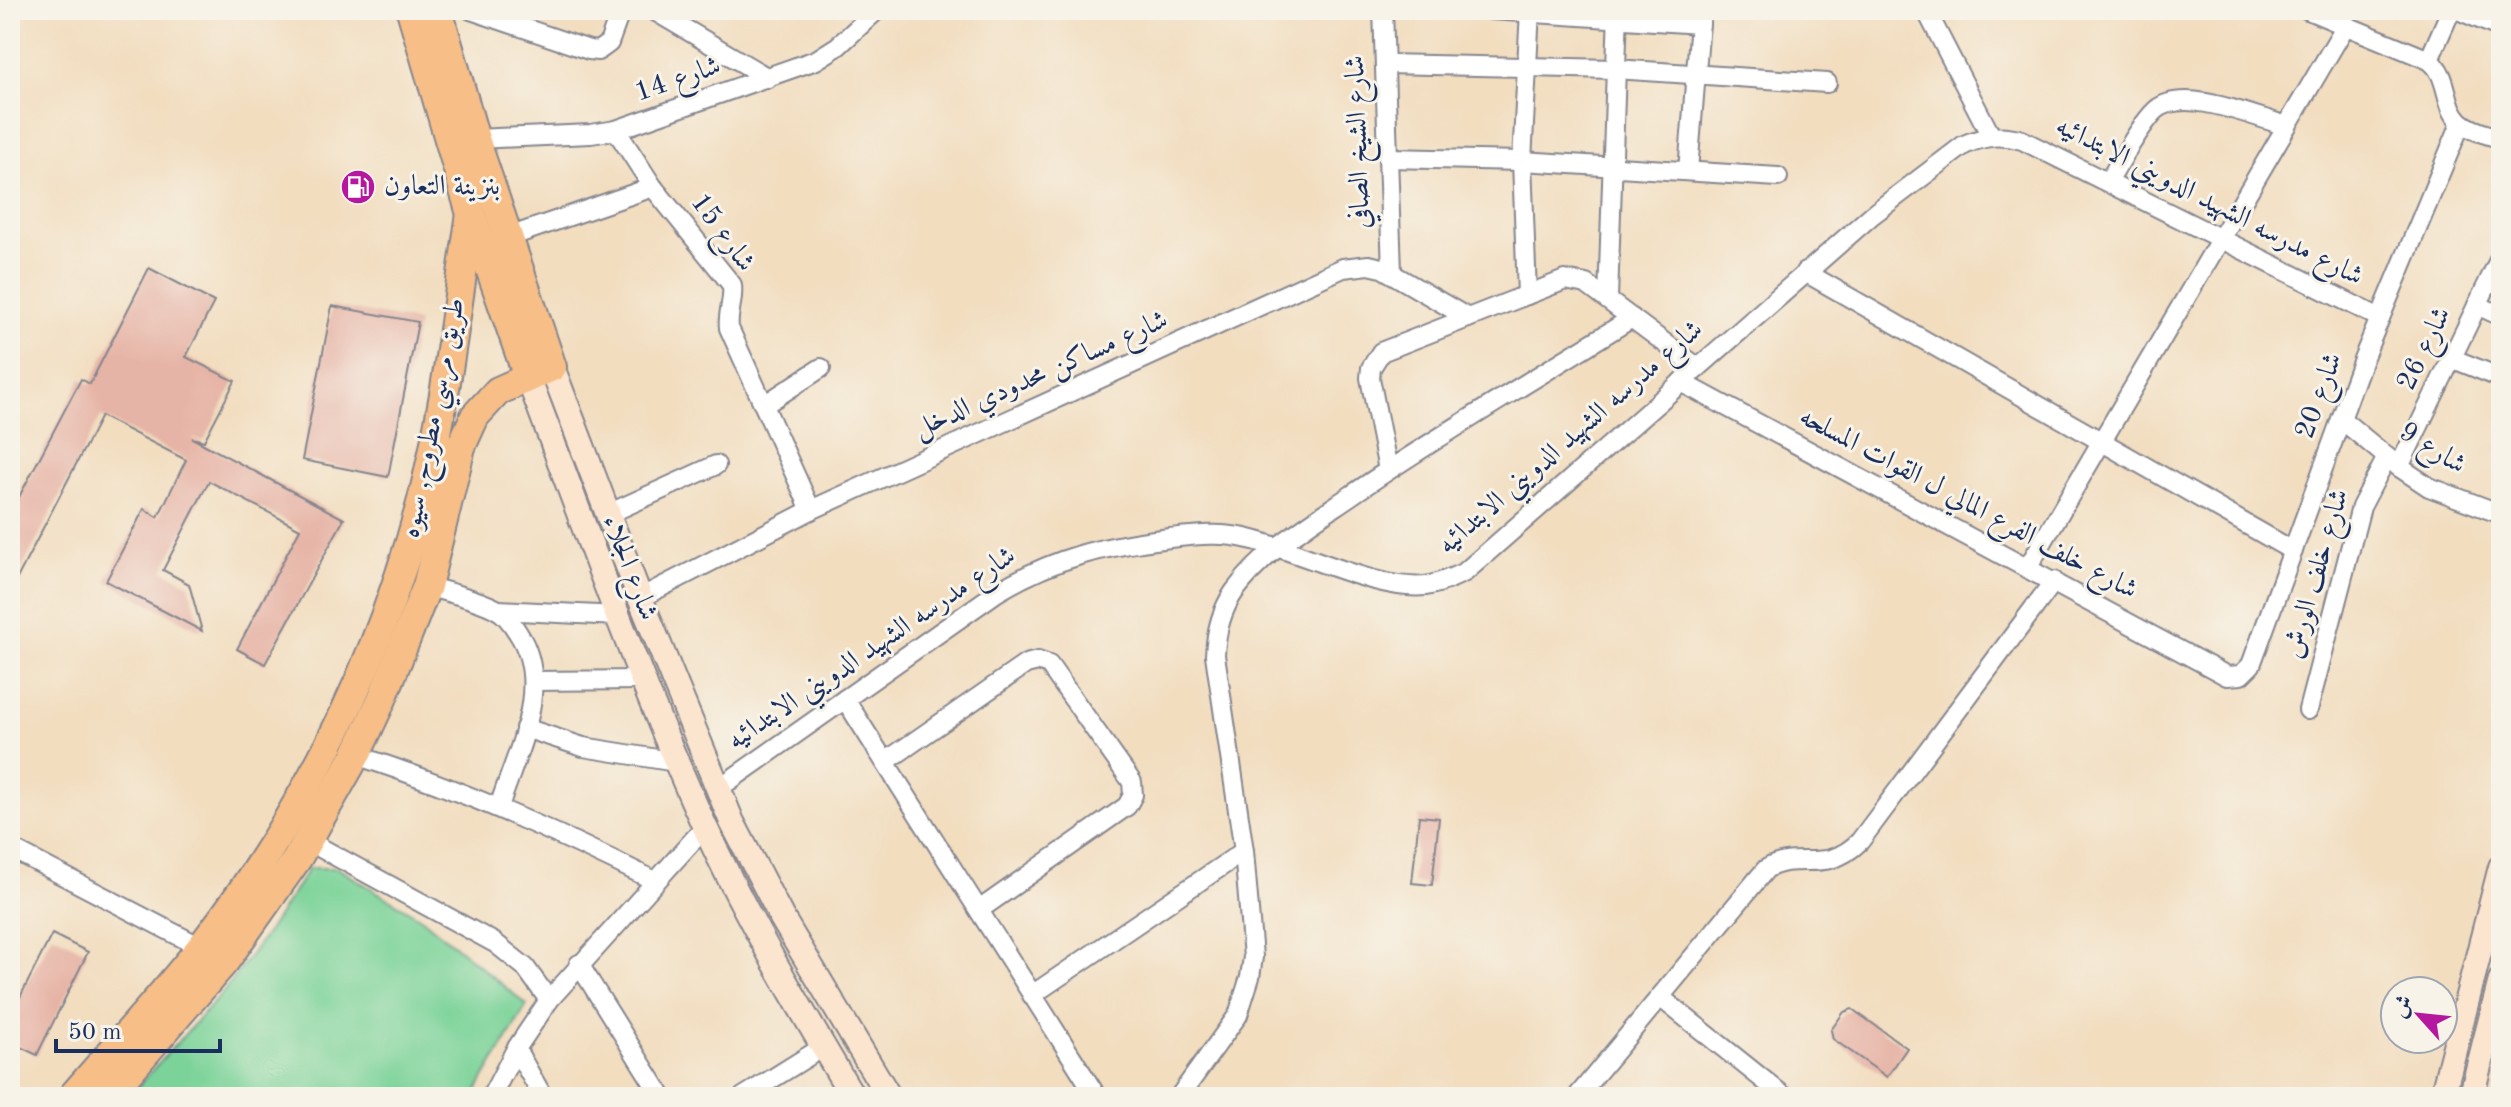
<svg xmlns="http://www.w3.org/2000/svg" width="2511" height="1107" font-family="'Old Standard TT',Amiri,serif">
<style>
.green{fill:#7bd399;stroke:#4b817c;stroke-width:2}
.building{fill:#e6b4a6}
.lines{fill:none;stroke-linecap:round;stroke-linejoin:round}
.street-casing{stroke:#86868e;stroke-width:22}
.secondary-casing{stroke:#86868e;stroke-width:28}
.primary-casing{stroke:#86868e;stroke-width:32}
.street{stroke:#fff;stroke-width:18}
.secondary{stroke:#fce5cf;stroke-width:24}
.primary{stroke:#f7be87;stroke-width:28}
.labels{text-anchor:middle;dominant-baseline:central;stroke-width:6;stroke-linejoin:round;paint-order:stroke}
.street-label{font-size:28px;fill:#1b2f5e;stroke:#f7f3e8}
.poi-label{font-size:28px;fill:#1b2f5e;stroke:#f7f3e8;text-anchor:start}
</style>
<rect width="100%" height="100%" fill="#f7f3e8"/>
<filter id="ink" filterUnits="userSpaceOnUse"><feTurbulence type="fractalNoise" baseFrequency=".0125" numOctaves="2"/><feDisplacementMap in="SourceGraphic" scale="16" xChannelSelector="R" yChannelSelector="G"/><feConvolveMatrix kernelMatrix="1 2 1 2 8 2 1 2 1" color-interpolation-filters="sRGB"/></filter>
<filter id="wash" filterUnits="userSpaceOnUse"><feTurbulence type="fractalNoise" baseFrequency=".006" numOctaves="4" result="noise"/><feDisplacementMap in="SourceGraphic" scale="32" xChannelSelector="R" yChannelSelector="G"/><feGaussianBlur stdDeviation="1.8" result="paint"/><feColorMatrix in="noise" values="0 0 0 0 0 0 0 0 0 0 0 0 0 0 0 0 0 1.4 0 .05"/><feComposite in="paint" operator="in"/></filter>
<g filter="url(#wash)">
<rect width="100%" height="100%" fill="#f2ddbf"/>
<path class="green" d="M309 868H337L421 918 527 1005 473 1097H128L224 991 266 934Z"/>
<g id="blocks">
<g class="building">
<path d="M149 268 214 302 186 357 235 381 204 441 192 438 344 519 265 664 237 649 300 529 209 481 163 570 189 584 202 631 106 581 144 509 158 517 186 460 101 416 10 592V514L81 379 90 384Z"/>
<path d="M332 306 418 322 388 477 302 460Z"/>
<path d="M1419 816 1439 818 1432 885 1412 883Z"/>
<path d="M52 934 88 952 37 1055 10 1042V1017Z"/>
<path d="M1852 1009 1907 1048 1887 1077 1833 1039 1831 1030 1844 1012Z"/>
</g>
</g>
</g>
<g filter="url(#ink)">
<use href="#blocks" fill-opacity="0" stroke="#86868e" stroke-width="2"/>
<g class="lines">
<g class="street-casing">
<g id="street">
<path d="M471 10 589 50 598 51 609 43 621 10"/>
<path d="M653 10 768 78"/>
<path d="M1383 10 1392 272"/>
<path d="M1491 10 1700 24"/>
<path d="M1926 10 1991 136"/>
<path d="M2308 10 2429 60C2450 75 2443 105 2460 121 2470 131 2488 134 2501 139"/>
<path d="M2458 10 2501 28"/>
<path d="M2429 60 2451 10"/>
<path d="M1385 64 1615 69 1827 83"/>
<path d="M616 130 653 187 732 285C734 301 727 313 729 328L811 510"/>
<path d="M475 139 591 134 616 130 816 60 838 46 877 10"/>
<path d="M1388 158 1522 161 1778 177"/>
<path d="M1688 171 1701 10"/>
<path d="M2108 182C2120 163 2140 125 2156 110 2184 86 2254 117 2287 126"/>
<path d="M506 238 653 187"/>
<path d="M1805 272 2293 551"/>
<path d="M1527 295 1522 161 1530 10"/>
<path d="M1608 299 1618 10"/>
<path d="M2477 305 2501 316"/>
<path d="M2451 358 2501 378"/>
<path d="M1681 382 2227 676 2241 675 2251 665 2363 359 2461 123"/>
<path d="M764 405 821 368"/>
<path d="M2341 419 2399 467 2429 487 2501 514"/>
<path d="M2399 467 2501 256"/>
<path d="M1388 470 1370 378 1371 368 1381 352 1565 280 1586 284 1697 367"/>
<path d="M608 514 716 465"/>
<path d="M2028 567 2346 25"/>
<path d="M427 586C448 593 479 599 498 610 507 615 513 625 518 633 553 686 516 753 499 807"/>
<path d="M640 598 811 510 1343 268 1369 265 1382 268 1468 318"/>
<path d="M498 610 618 616"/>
<path d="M533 681 642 680"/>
<path d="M845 699 1097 1097"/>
<path d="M2308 710 2361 507 2387 457"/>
<path d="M525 728 583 747 676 762"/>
<path d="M356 755C460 789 558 832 655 881"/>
<path d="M885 762 1026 664 1038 661 1049 665 1132 782 1133 795 1127 806 979 910"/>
<path d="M719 788 997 592C1055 557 1104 546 1170 538 1197 535 1222 532 1249 539 1298 550 1377 591 1425 586 1439 584 1452 578 1465 572L1872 215 1964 145C1984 136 2001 134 2022 140L2380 318"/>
<path d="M308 841 495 943 525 967 549 1000"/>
<path d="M10 848 210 952"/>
<path d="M579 964 662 1097"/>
<path d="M1032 995 1244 851"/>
<path d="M1660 997 1785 1097"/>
<path d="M516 1049 543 1097"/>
<path d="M491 1097 516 1049 549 1000 705 827"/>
<path d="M743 1097 823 1047"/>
<path d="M1179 1097 1238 1015 1250 977 1253 957 1244 851 1215 655C1216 632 1221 611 1234 592 1264 551 1309 524 1350 496 1442 433 1538 377 1632 318"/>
<path d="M1577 1097 1766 869C1799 850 1825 876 1860 841L2054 581"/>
</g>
</g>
<g class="secondary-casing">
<g id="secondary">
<path d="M552 367 640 598 732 822 782 918 889 1097"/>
<path d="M528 377C585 527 638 679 704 825 747 919 800 1008 853 1097"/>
<path d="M2442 1097 2501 867"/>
<path d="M2471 1097 2501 980"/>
</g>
</g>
<g class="primary-casing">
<g id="primary">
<path d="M411 10 471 214 528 377"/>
<path d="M72 1097C115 1047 161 998 202 946 304 813 379 662 422 500 446 407 456 309 471 214"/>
<path d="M107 1097 225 961 297 859 356 755 382 699 427 586 461 447 475 416 498 391 552 367 475 139 438 10"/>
</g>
</g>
<use href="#street" class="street"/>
<use href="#secondary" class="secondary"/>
<use href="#primary" class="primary"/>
</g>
</g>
<defs>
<g id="fuel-disc" transform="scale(1.8)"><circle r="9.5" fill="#b5179e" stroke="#f7f3e8"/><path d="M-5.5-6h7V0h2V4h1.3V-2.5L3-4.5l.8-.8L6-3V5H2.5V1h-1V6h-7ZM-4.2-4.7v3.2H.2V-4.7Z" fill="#fff"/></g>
</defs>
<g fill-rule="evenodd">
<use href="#fuel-disc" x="358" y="187"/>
</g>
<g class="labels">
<g class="street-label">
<text transform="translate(678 80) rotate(-19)">شارع 14</text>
<text transform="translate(1359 142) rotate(-92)">شارع الشيخ الصافي</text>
<text transform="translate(2209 202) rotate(27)">شارع مدرسه الشهيد الدويني الابتدائيه</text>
<text transform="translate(722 233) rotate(54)">شارع 15</text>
<text transform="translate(2425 349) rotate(-64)">شارع 26</text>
<text transform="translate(1041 375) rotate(-24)">شارع مساكن محدودي الدخل</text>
<text transform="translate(2320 396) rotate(-70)">شارع 20</text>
<text transform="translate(434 418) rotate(-79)">طريق مرسي مطروح, سيوه</text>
<text transform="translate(1571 438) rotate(-41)">شارع مدرسه الشهيد الدويني الابتدائيه</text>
<text transform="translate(2432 449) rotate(32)">شارع 9</text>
<text transform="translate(1968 504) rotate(28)">شارع خلف الفرع المالي ل القوات المسلحه</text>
<text transform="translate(629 568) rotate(69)">شارع الجلاء</text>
<text transform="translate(2317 574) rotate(-74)">شارع خلف الورش</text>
<text transform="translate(872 649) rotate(-34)">شارع مدرسه الشهيد الدويني الابتدائيه</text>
</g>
<g class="poi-label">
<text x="384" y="187">بنزينة التعاون</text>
</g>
</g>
<rect width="2511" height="1107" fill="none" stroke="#f7f3e8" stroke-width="40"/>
<g transform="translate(2419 1015) rotate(297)"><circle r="38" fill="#f7f3e8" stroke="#9fa5b1" stroke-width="2"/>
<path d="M0-6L14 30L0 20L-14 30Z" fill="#b5179e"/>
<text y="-12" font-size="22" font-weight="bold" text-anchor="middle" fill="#1b2f5e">ش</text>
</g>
<path d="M56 1039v12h164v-12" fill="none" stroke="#1b2f5e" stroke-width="4"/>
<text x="68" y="1039" font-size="24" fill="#1b2f5e" stroke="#f7f3e8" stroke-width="6" paint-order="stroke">50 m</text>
</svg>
